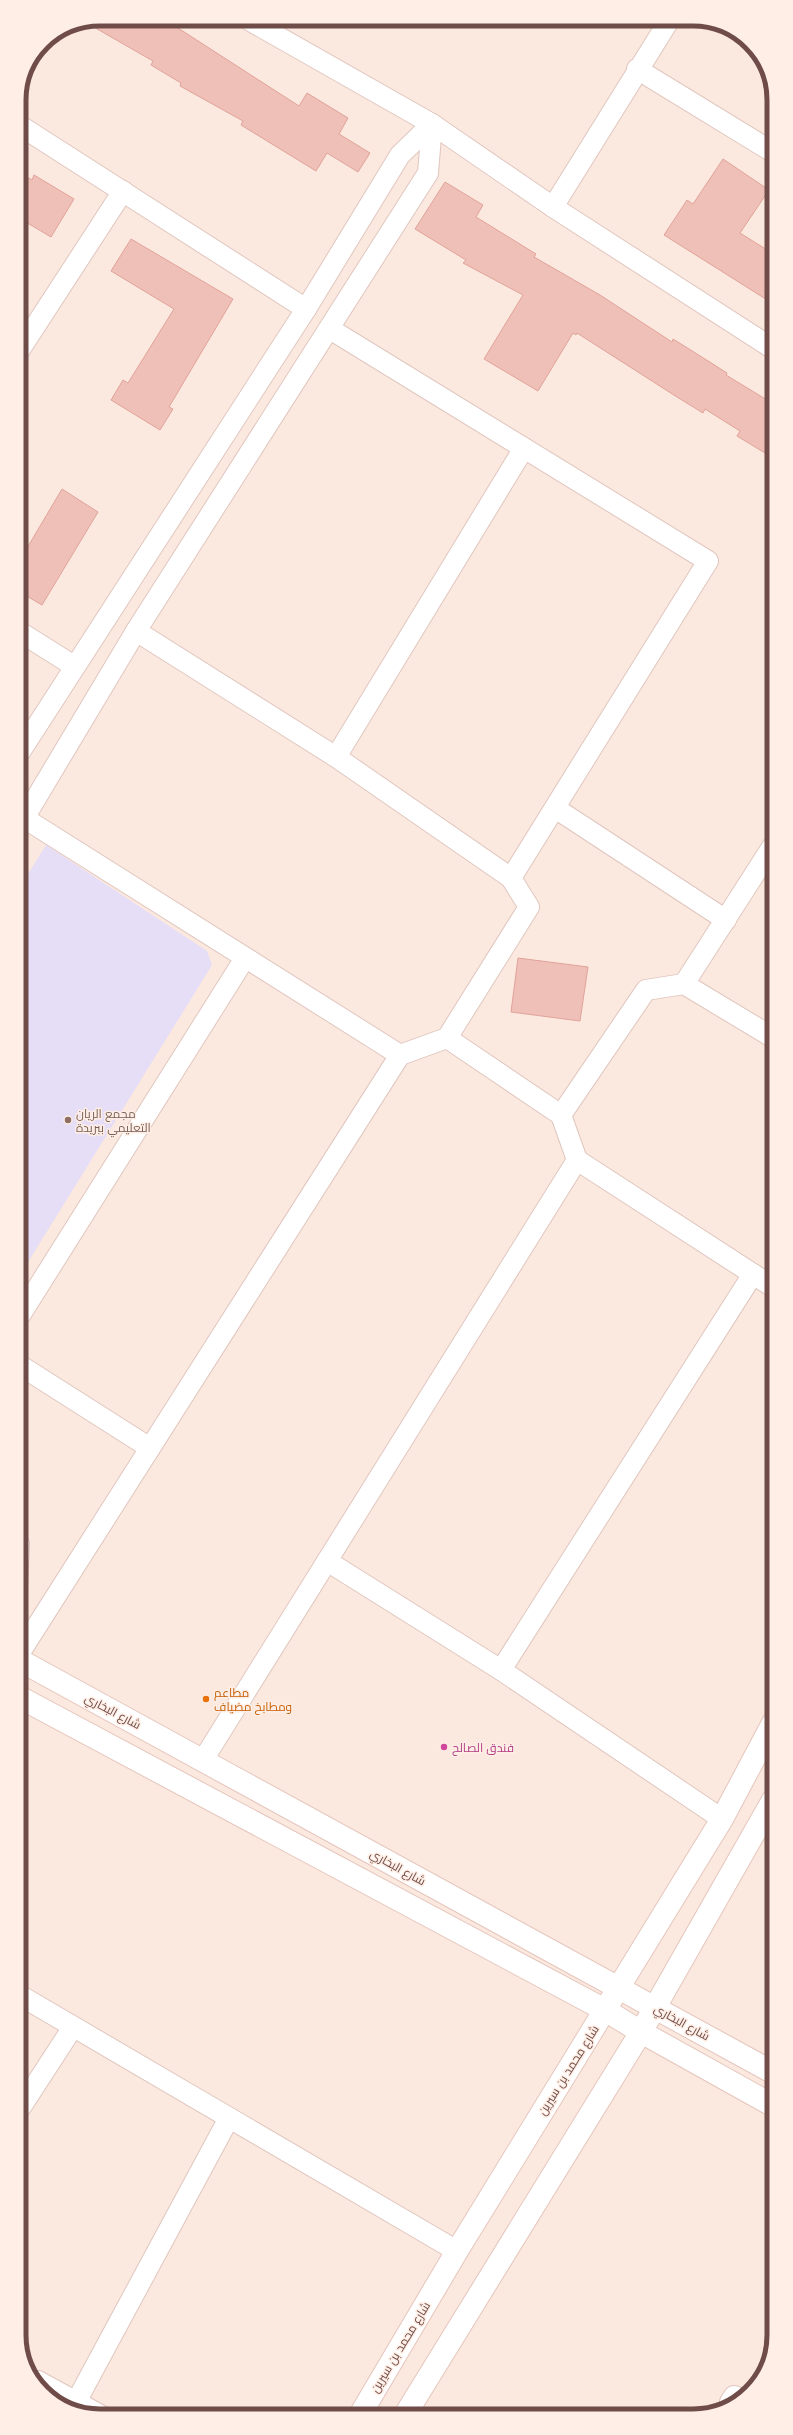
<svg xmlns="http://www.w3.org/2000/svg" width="793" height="2435" font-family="'PT Sans',Cairo,sans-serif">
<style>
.education{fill:#e6ddf7}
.building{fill:#efc0b8;stroke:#e1a299}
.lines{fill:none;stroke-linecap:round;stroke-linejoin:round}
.lane-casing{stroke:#e0c6bf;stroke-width:12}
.street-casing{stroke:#e0c6bf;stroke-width:22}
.secondary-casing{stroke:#e5c5bc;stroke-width:24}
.lane{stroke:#fff;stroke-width:10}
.street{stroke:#fff;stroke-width:20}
.secondary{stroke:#fff;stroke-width:22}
.education-dot{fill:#8d6e63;stroke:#feeee5;stroke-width:1.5}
.food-dot{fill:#e8710a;stroke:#feeee5;stroke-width:1.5}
.hotel-dot{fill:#d1479c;stroke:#feeee5;stroke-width:1.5}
.labels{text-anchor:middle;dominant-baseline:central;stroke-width:3;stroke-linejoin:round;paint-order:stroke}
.education-label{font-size:12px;fill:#785e54;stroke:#feeee5;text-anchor:start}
.food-label{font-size:12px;fill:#c56008;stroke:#feeee5;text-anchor:start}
.street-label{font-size:12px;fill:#704c48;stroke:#feeee5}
.hotel-label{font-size:12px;fill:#b23c85;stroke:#feeee5;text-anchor:start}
.rim{fill:none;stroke:#704c48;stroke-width:5}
</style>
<rect width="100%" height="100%" fill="#fbe9df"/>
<path class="education" d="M46 845 207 951 212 965 20 1275V887Z"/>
<g class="building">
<path d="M100 19H164L299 106 307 93 348 118 339 134 370 153 358 172 327 153 316 171 241 125 243 121 180 86 181 83 151 65 153 61 85 22Z"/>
<path d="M723 159 769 190 740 233 772 253V303L664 235 687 200 693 204Z"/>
<path d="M19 172 32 180 34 175 74 199 51 237 19 218Z"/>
<path d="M445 182 483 205 476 217 536 254 534 257 600 295 672 342 673 339 697 354 727 373 726 375 772 403V441L765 453 737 436 740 431 705 409 703 413 677 397 577 333 576 335 573 333 538 391 484 359 523 295 463 263 466 260 415 229Z"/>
<path d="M131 239 233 299 169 407 173 409 160 430 111 400 123 380 128 383 174 309 111 271Z"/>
<path d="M62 489 98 512 42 605 20 592V560Z"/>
<path d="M518 958 588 967 580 1021 511 1012Z"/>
</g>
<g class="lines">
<g class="lane-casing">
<path id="lane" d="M21 1536 24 1543 21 1611"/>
</g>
<g class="street-casing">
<g id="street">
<path d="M247 19 432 124 553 207 772 348"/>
<path d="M637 69 771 151"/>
<path d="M19 125 306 309"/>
<path d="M553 207 670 19"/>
<path d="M19 351 123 191"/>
<path d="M136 631 336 757 511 878"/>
<path d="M20 632 74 666"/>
<path d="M20 752 306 309 400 155 432 124"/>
<path d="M336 757 524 448"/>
<path d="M555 808 726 920"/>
<path d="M24 818 400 1055"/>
<path d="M20 825 136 631 428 173 432 124"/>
<path d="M772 847 684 984 772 1037"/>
<path d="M447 1038 561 1115"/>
<path d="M577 1160 773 1287"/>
<path d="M21 1314 245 958"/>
<path d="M21 1366 150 1448"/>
<path d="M327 1561 501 1670 722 1819"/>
<path d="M21 1651 400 1055 447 1038 529 907 511 878 708 561 330 329"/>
<path d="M501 1670 753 1274"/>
<path d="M203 1760 577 1160 561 1115 646 990 684 984"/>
<path d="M21 1996 457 2251"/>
<path d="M21 2107 73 2027"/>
<path d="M38 2381 102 2416"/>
<path d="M76 2402 229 2118"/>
<path d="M730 2402 734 2396 737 2397"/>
</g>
</g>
<g class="secondary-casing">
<g id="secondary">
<path d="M21 1661 774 2073"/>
<path d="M21 1698 605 2010 641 2032 774 2106"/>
<path d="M360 2415 457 2251 722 1819 773 1723"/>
<path d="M405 2415 641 2032 773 1800"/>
</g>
</g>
<use href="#lane" class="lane"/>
<use href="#street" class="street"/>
<use href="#secondary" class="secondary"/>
</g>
<circle class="education-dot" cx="68" cy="1120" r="4"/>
<circle class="food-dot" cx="206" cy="1699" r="4"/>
<circle class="hotel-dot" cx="444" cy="1747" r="4"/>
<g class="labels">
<g class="education-label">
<text x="76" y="1113">مجمع الريان<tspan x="76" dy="14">التعليمي ببريدة</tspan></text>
</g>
<g class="food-label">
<text x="214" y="1692">مطاعم<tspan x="214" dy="14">ومطابخ مضياف</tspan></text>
</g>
<g class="street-label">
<text transform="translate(113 1711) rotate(28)">شارع البخاري</text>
<text transform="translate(398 1867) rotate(29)">شارع البخاري</text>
<text transform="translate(682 2022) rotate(29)">شارع البخاري</text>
<text transform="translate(568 2070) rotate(-58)">شارع محمد بن سيرين</text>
<text transform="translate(400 2347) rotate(-59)">شارع محمد بن سيرين</text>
</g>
<g class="hotel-label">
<text x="452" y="1747">فندق الصالح</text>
</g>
</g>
<path d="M0 0H793V2435H0ZM100 26H693A74 74 0 0 1 767 100V2335A74 74 0 0 1 693 2409H100A74 74 0 0 1 26 2335V100A74 74 0 0 1 100 26Z" fill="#feeee5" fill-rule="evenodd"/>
<path class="rim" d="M100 26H693A74 74 0 0 1 767 100V2335A74 74 0 0 1 693 2409H100A74 74 0 0 1 26 2335V100A74 74 0 0 1 100 26Z"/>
</svg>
